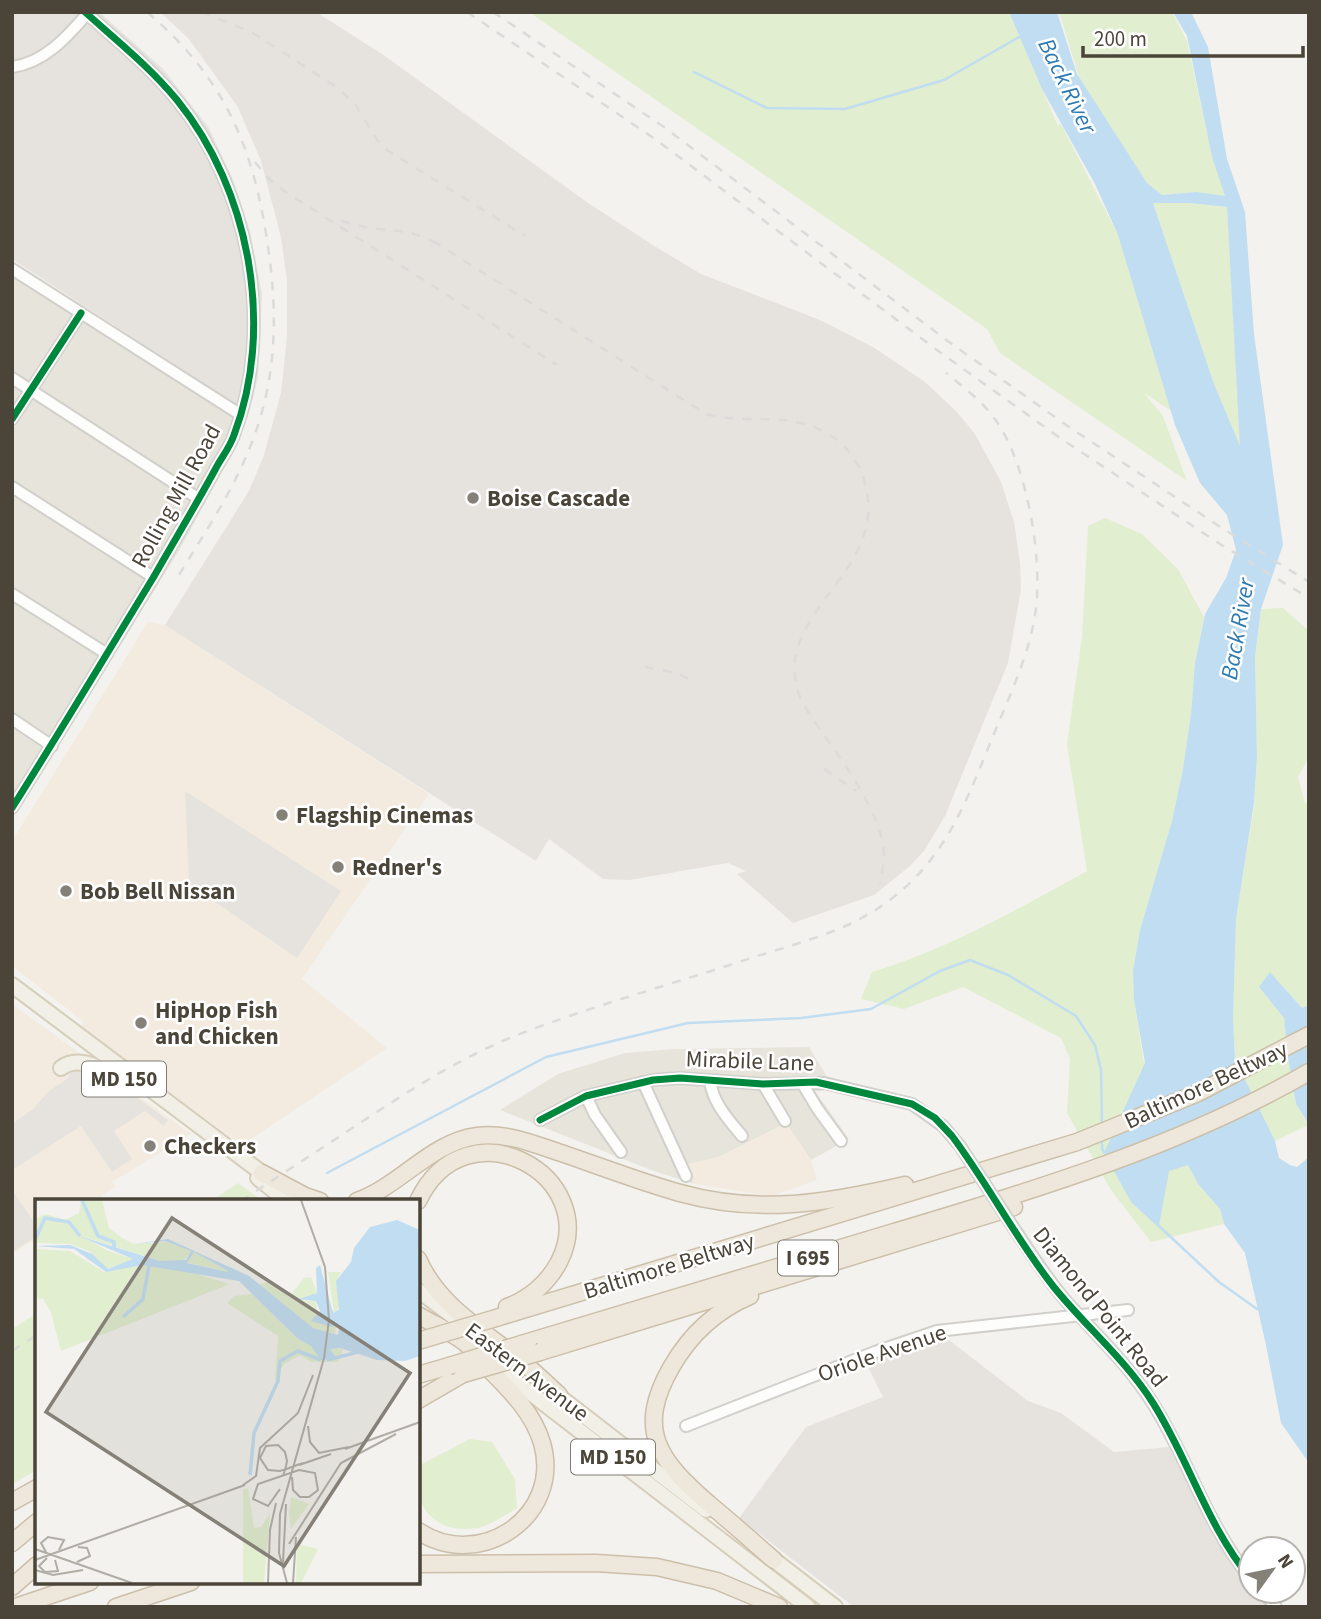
<svg xmlns="http://www.w3.org/2000/svg" width="1321" height="1619" font-family="'Source Sans 3',sans-serif">
<style>
.residential{fill:#e7e4dc}
.commercial{fill:#f3ebdf}
.industrial{fill:#e6e2de}
.green{fill:#e1eecf}
.parking{fill:#e6e3df}
.water{fill:#c0ddf1;fill-rule:evenodd}
.lines{fill:none;stroke-linecap:round;stroke-linejoin:round}
.stream{stroke:#c0ddf1;stroke-width:2.5}
.minor-casing{stroke:#d2d0cb;stroke-width:14}
.major-casing{stroke:#d6cebb;stroke-width:18}
.highway-casing{stroke:#ccbfa9;stroke-width:19}
.minor{stroke:#fdfdfc;stroke-width:10}
.major{stroke:#f2efe6;stroke-width:14}
.highway{stroke:#ede8db;stroke-width:16}
.rail{stroke:#dbdbda;stroke-width:2.5;stroke-dasharray:9 9;stroke-linecap:butt}
.minor-bridge-casing{stroke:#d2d0cb;stroke-width:14;stroke-linecap:butt}
.highway-bridge-casing{stroke:#ccbfa9;stroke-width:19;stroke-linecap:butt}
.minor-bridge{stroke:#fdfdfc;stroke-width:10}
.highway-bridge{stroke:#ede8db;stroke-width:16}
.cycleway-casing{stroke:#fff;stroke-width:11}
.cycleway{stroke:#00873e;stroke-width:7}
.poi-dot{fill:#868178;stroke:#fff;stroke-width:2.5}
.labels{text-anchor:middle;dominant-baseline:central;stroke-width:5;stroke-linejoin:round;paint-order:stroke}
.shield{fill:#fff;stroke:#817c74;stroke-width:2}
.shield-label{font-size:21px;font-weight:bold;fill:#4b4439}
.street-label{font-size:23px;fill:#4b4439;stroke:#fff}
.poi-label{font-size:23px;font-weight:bold;fill:#4b4439;stroke:#fff;text-anchor:start}
.water-label{font-size:24px;font-style:italic;fill:#2e7ab2;stroke:#fff}
.inset-river{fill:none;stroke:#c0ddf1;stroke-width:3.5}
.inset-road{fill:none;stroke:#b0aca6;stroke-width:2}
.view{fill:#868178;fill-opacity:0.15;stroke:#868178;stroke-width:3.5}
.inset-edge{fill:none;stroke:#4b4439;stroke-width:3.5}
</style>
<rect width="100%" height="100%" fill="#f4f2ee"/>
<g class="residential">
<path d="M12 263 249 413 231 455 180 549 12 817Z"/>
<path d="M809 1047 835 1090 815 1091 849 1139 811 1160 786 1123 719 1157 687 1165 694 1184 651 1170 500 1110 558 1074 625 1053 674 1049Z"/>
</g>
<g class="commercial">
<path d="M148 622 165 625 429 794 302 979 387 1048 242 1145 80 1028 84 1022 12 966V841Z"/>
<path d="M12 1004 191 1134 112 1182 116 1186 94 1201H37V1238L12 1254Z"/>
<path d="M786 1123 811 1160 817 1180 772 1196 694 1184 687 1164 719 1157Z"/>
</g>
<g class="industrial">
<path d="M12 12H99L163 69 209 128 233 180 250 231 262 294 258 378 249 413 12 259Z"/>
<path d="M160 12H316L382 54 588 203 656 247 701 274 820 320 873 347 925 382 957 412 975 434 1001 482 1014 522 1020 563 1021 589 1008 663 945 816 924 851 910 866 874 895 793 923 737 874 746 871 728 863 629 880 603 879 549 839 536 861 165 625 249 491 264 455 281 393 287 337V280L281 237 261 161 238 107 188 38Z"/>
<path d="M941 1334 1028 1401 1061 1413 1114 1452 1169 1447 1215 1539 1251 1588V1591H1254L1268 1607H854L739 1518 806 1427 883 1397 864 1359Z"/>
</g>
<g class="green">
<path d="M529 12H1009L1058 126 1061 124 1118 235 1171 411 1144 393 1163 416 1187 481 1000 353 987 329Z"/>
<path d="M1059 12H1172L1187 41 1212 157 1226 197 1196 192 1162 195 1147 183 1080 80Z"/>
<path d="M1153 203H1190L1227 207 1241 449 1214 384Z"/>
<path d="M1105 518 1142 534 1178 569 1204 617 1195 663 1191 714 1183 769 1171 825 1140 930 1133 971 1134 1000 1143 1058 1155 1099 1198 1184 1220 1209 1224 1224 1151 1242 1111 1190 1067 1113 1070 1059 1061 1038 963 987 904 1009 861 999 872 972C948 949 1018 909 1087 871L1067 744 1082 637 1088 526Z"/>
<path d="M1283 608 1309 631V757L1298 777 1305 803 1309 805V1005L1302 1008 1270 972 1259 987 1284 1018 1288 1058 1296 1104 1308 1125 1275 1141 1235 1059 1233 1019 1236 919 1254 807 1257 757 1255 657 1261 609Z"/>
<path d="M238 1183 263 1201H211Z"/>
<path d="M37 1313V1470L12 1484V1329Z"/>
<path d="M470 1439 492 1442 515 1479 517 1508C505 1515 490 1526 477 1528 435 1535 409 1505 420 1465Z"/>
</g>
<g class="parking">
<path d="M185 791 341 891 297 958 189 884Z"/>
<path d="M77 1065 136 1097 168 1120 164 1126 145 1111 114 1131 132 1159 112 1172 81 1126 12 1170V1124L33 1109 49 1091 67 1079Z"/>
<path d="M12 1190 37 1226V1236L12 1252Z"/>
</g>
<g class="water">
<path d="M1009 12H1057L1077 74 1147 183 1162 195 1196 192 1225 196 1212 157 1187 36 1173 12H1191L1208 47 1227 159 1245 212 1254 334 1283 545 1261 609 1255 657 1257 757 1254 803 1236 919 1233 1019 1235 1059 1275 1141 1279 1158 1290 1165 1297 1167 1309 1157V1463L1281 1423 1266 1345 1245 1253 1224 1224 1220 1209 1198 1184 1188 1165 1169 1171 1159 1225 1135 1204 1104 1153 1145 1063 1134 1000 1133 971 1140 930 1172 821 1183 769 1191 714 1195 663 1205 614 1226 578 1236 550 1227 515 1200 483 1175 425 1118 235 1095 184 1042 89ZM1153 203H1190L1227 207 1240 446 1214 384Z"/>
<path d="M1270 972 1302 1008 1309 1005V1125L1296 1104 1288 1058 1284 1018 1259 987Z"/>
</g>
<g class="lines">
<g class="stream">
<path d="M694 72 767 108 845 109 944 80 1019 37"/>
<path d="M1102 1139V1149L1108 1158"/>
<path d="M1113 1167 1132 1201 1219 1282 1257 1309"/>
<path d="M327 1173 546 1057 688 1023 801 1018 871 1009 940 971 970 960 1008 975 1076 1016 1095 1045 1101 1070 1102 1125"/>
</g>
<g class="minor-casing">
<g id="minor">
<path d="M12 67C44 63 67 37 87 14"/>
<path d="M12 269 241 415"/>
<path d="M12 378 199 499"/>
<path d="M12 419 81 313"/>
<path d="M12 487 153 577"/>
<path d="M12 594 107 654"/>
<path d="M12 719 52 746"/>
<path d="M12 808C60 732 106 655 153 578 174 541 196 505 216 468 222 457 230 447 234 435 275 327 250 190 177 100 150 67 116 40 85 12"/>
<path d="M710 1081C713 1103 728 1119 742 1136"/>
<path d="M643 1082 686 1176"/>
<path d="M802 1083 817 1108 841 1141"/>
<path d="M763 1084 785 1121"/>
<path d="M586 1096 595 1115 621 1152"/>
<path d="M540 1120 586 1096 653 1080 680 1078 763 1084 824 1083 912 1104 943 1126 960 1146"/>
<path d="M1013 1227C1030 1252 1046 1278 1066 1301 1095 1334 1128 1364 1152 1402 1189 1460 1206 1524 1251 1579"/>
<path d="M686 1426 875 1352 937 1331 1128 1310"/>
<path d="M1262 1591 1276 1607"/>
</g>
</g>
<g class="major-casing">
<g id="major">
<path d="M12 985 270 1179"/>
<path d="M61 1068C81 1053 107 1073 127 1081"/>
<path d="M258 1178 287 1201"/>
<path d="M418 1290 459 1321"/>
<path d="M489 1361 808 1607"/>
<path d="M551 1390 706 1510"/>
<path d="M765 1553 835 1607"/>
</g>
</g>
<g class="highway-casing">
<g id="highway">
<path d="M262 1173 305 1196 320 1201"/>
<path d="M357 1201C400 1186 431 1142 477 1136 507 1132 536 1145 564 1154 602 1167 641 1182 680 1193 759 1215 827 1203 905 1185"/>
<path d="M418 1201C466 1100 603 1176 559 1262 548 1283 529 1299 507 1307"/>
<path d="M418 1259C439 1308 488 1333 526 1365 538 1375 548 1385 559 1395"/>
<path d="M750 1296C717 1310 690 1335 672 1366 634 1431 660 1461 709 1504 731 1522 752 1541 774 1560"/>
<path d="M418 1315C433 1324 451 1332 464 1342 473 1349 479 1358 486 1366 508 1388 533 1412 542 1443 563 1516 480 1572 418 1531"/>
<path d="M496 1318 1077 1142 1198 1093 1309 1035"/>
<path d="M528 1342C650 1306 772 1269 894 1232 1037 1189 1179 1147 1309 1072"/>
<path d="M540 1352 1014 1207"/>
<path d="M418 1375 449 1366"/>
<path d="M418 1400 463 1374"/>
<path d="M12 1502 37 1488"/>
<path d="M12 1543 37 1522"/>
<path d="M418 1564 596 1563 657 1567 717 1581 779 1607"/>
<path d="M12 1587 37 1565"/>
<path d="M15 1607 90 1582"/>
<path d="M116 1607 191 1582"/>
</g>
</g>
<use href="#minor" class="minor"/>
<use href="#major" class="major"/>
<use href="#highway" class="highway"/>
<g class="rail">
<path d="M147 12C225 78 254 148 268 247 277 308 277 366 258 425 240 482 206 530 176 580"/>
<path d="M202 12 253 33 338 88 355 104 377 140 387 150 525 236"/>
<path d="M467 12 655 139 941 353 1063 440 1220 544 1309 598"/>
<path d="M493 12 664 127 949 342 1069 427 1225 530 1309 582"/>
<path d="M255 162 268 178 284 191 557 365"/>
<path d="M341 221 369 228 409 232 442 245"/>
<path d="M433 241 706 414C742 424 782 413 816 428 837 436 855 454 863 476 894 569 780 606 796 684 800 704 813 719 824 735 847 767 880 813 884 852 884 863 882 874 880 884"/>
<path d="M645 667 677 673 689 679"/>
<path d="M824 769 856 791"/>
<path d="M241 1201C282 1174 322 1148 363 1121 415 1087 466 1054 525 1032 599 1004 676 983 751 958 795 944 841 933 880 907 941 866 963 810 989 746 1006 703 1028 660 1035 615 1044 562 1027 461 994 418 981 400 963 387 946 373"/>
<path d="M12 1351 37 1335"/>
</g>
<g class="minor-bridge-casing">
<path id="minor-bridge" d="M960 1146 1013 1227"/>
</g>
<g class="highway-bridge-casing">
<g id="highway-bridge">
<path d="M418 1341 496 1318"/>
<path d="M449 1366 528 1342"/>
<path d="M463 1374 540 1352"/>
</g>
</g>
<use href="#minor-bridge" class="minor-bridge"/>
<use href="#highway-bridge" class="highway-bridge"/>
<g class="cycleway-casing">
<g id="cycleway">
<path d="M12 419 81 313"/>
<path d="M12 808C60 732 106 655 153 578 174 541 196 505 216 468 222 457 230 447 234 435 275 327 250 190 177 100 150 67 116 40 85 12"/>
<path d="M540 1120 586 1096 653 1080 680 1078 763 1084 816 1082 912 1104 935 1118 952 1136C988 1184 1016 1239 1053 1286 1085 1326 1125 1359 1153 1403 1189 1460 1207 1526 1251 1579"/>
</g>
</g>
<use href="#cycleway" class="cycleway"/>
</g>
<g class="poi-dot">
<circle cx="473" cy="498" r="7"/>
<circle cx="282" cy="815" r="7"/>
<circle cx="338" cy="867" r="7"/>
<circle cx="66" cy="891" r="7"/>
<circle cx="141" cy="1023" r="7"/>
<circle cx="150" cy="1146" r="7"/>
</g>
<g class="labels">
<g class="shield">
<rect x="82" y="1061.5" width="84" height="35" rx="5"/>
<rect x="778" y="1240.5" width="60" height="35" rx="5"/>
<rect x="571" y="1439.5" width="84" height="35" rx="5"/>
</g>
<g class="shield-label">
<text x="124" y="1079">MD 150</text>
<text x="808" y="1258">I 695</text>
<text x="613" y="1457">MD 150</text>
</g>
<g class="street-label">
<text transform="translate(176 496) rotate(-61)">Rolling Mill Road</text>
<text transform="translate(750 1061) rotate(2)">Mirabile Lane</text>
<text transform="translate(1206 1085) rotate(-25)">Baltimore Beltway</text>
<text transform="translate(669 1266) rotate(-17)">Baltimore Beltway</text>
<text transform="translate(1100 1307) rotate(51)">Diamond Point Road</text>
<text transform="translate(882 1353) rotate(-19)">Oriole Avenue</text>
<text transform="translate(527 1372) rotate(37)">Eastern Avenue</text>
</g>
<g class="poi-label">
<text x="487" y="498">Boise Cascade</text>
<text x="296" y="815">Flagship Cinemas</text>
<text x="352" y="867">Redner's</text>
<text x="80" y="891">Bob Bell Nissan</text>
<text x="155" y="1010">HipHop Fish<tspan x="155" dy="26">and Chicken</tspan></text>
<text x="164" y="1146">Checkers</text>
</g>
<g class="water-label">
<text transform="translate(1067 86) rotate(64)">Back River</text>
<text transform="translate(1238 629) rotate(-80)">Back River</text>
</g>
</g>
<g transform="translate(35 1199)">
<rect width="385" height="385" fill="#f4f2ee"/>
<path d="M46 1H67L74 29 87 39 99 45 131 43 157 52 148 62H126L49 38 73 52 99 60 72 70 64 62 51 61 56 53 35 45 0 44V20L11 15 30 21 44 14ZM0 50 35 52 69 73 107 66 152 72 195 85 26 152 16 113 8 100 0 99ZM159 53 196 74 151 63ZM293 73H306L301 82 307 105 299 114ZM276 78 282 94 267 102 281 101 283 122 301 128 300 135 278 129 221 86 237 82 254 98 269 79ZM217 95 262 139 283 148 308 150 303 163H276L265 156 248 166 240 182 243 137 192 104 199 97ZM213 289 219 329 226 328 235 314 229 384H208V291ZM256 298 274 305 256 330 254 314ZM262 345 283 350 266 384H261Z" fill="#e1eecf"/>
<path d="M362 21 385 31V157L370 162 342 161 305 149 295 150 302 160 286 161 276 147 262 139 204 82 107 66 71 73 39 50 0 47 35 46 57 55 73 70 98 60 44 37 125 62 151 61 156 52 130 42 99 45 133 40 214 77 278 129 303 136 305 125 297 128 276 122 285 112 281 102 264 100 282 94 281 69 285 66 297 110 299 114 304 110 301 82 316 63 319 49 335 28ZM159 53 193 72V73L152 64Z" fill="#c0ddf1" fill-rule="evenodd"/>
<path class="inset-river" d="M47 1 63 37 79 43V50M0 41 10 19 34 23 45 37M88 118 108 100 114 67M292 161 323 153M215 276 219 234 243 182 245 162 263 152 286 161"/>
<path class="inset-road" d="M273 227 275 243 284 254 314 248M310 250 385 223M264 266 296 255M248 277 251 267 252 262 250 253 243 246 231 247 225 259 233 271 245 272 248 271H249L262 266 269 264M208 286 221 277 225 249 263 214 278 176M245 290 233 307 218 300 223 285 264 271 280 274 283 291 274 298H265L258 291 257 278M254 345 306 264 361 235M0 350 97 384M11 353 6 344 13 338 29 341 24 351M12 359 4 367 10 373 23 372 20 361M0 361 210 286M42 363 55 357 52 349 43 348M248 364 251 305M0 371 18 376 48 371M233 384 235 331 241 304M252 384 244 354 245 315 289 159 294 121 290 68 266 1M258 384 261 338"/>
<path class="view" d="M137 19 375 174 249 367 11 213Z"/>
<rect width="385" height="385" class="inset-edge"/>
</g>
<rect width="1321" height="1619" fill="none" stroke="#4b4439" stroke-width="28"/>
<g transform="translate(1272 1570) rotate(57)"><circle r="33" fill="#ffffff" stroke="#b7b4b0" stroke-width="2"/>
<path d="M0-5L12 26L0 18L-12 26Z" fill="#868178"/>
<text y="-10" font-size="19" font-weight="bold" text-anchor="middle" fill="#4b4439">N</text>
</g>
<path d="M1083 46v10h220v-10" fill="none" stroke="#4b4439" stroke-width="3.5"/>
<text x="1094" y="46" font-size="21" fill="#4b4439" stroke="#ffffff" stroke-width="5" paint-order="stroke">200 m</text>
</svg>
